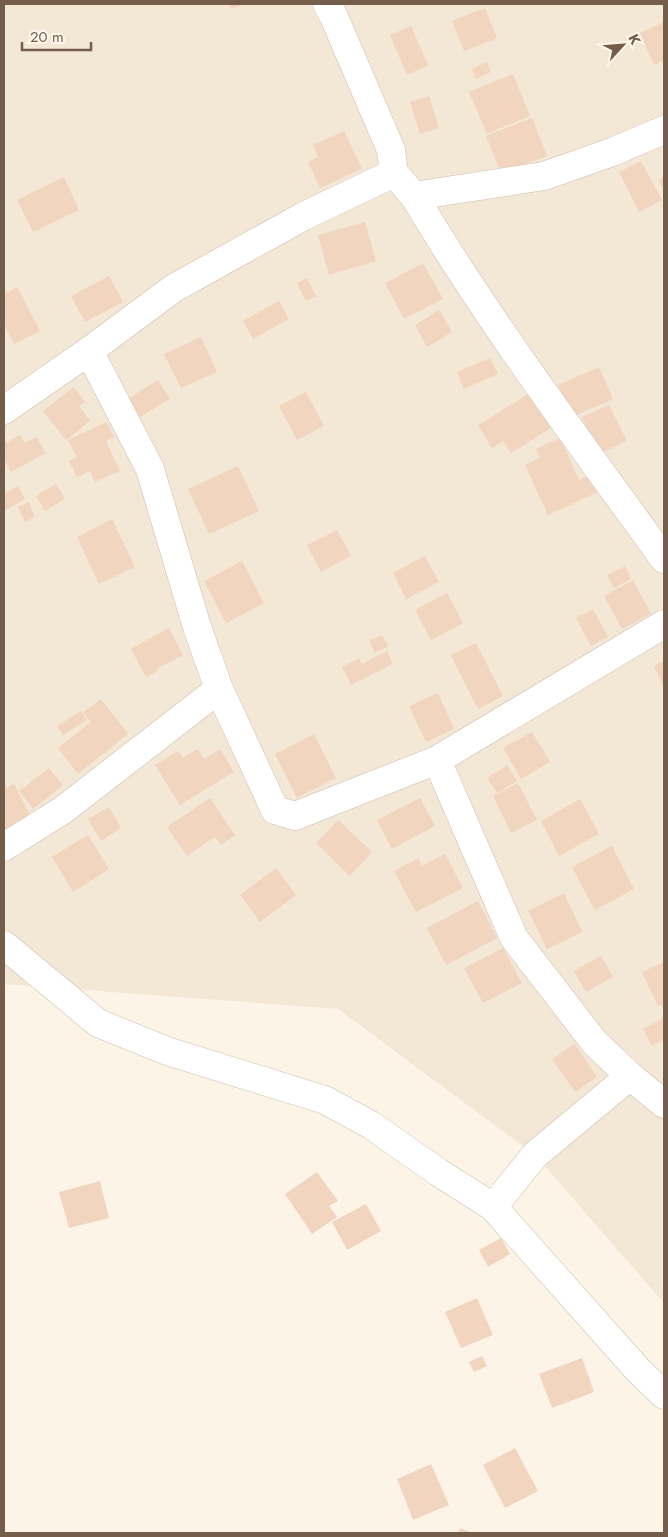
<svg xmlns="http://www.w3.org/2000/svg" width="668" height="1537" font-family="Jost,sans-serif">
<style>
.residential{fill:#f3e7d5}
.building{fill:#f1d5bf}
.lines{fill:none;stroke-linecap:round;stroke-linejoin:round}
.minor-casing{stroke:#cebdad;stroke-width:29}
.minor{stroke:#fff;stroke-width:28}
</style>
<rect width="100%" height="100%" fill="#fcf5e7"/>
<path class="residential" d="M4 4H664V1303L535 1155 338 1009 4 984Z"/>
<g class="building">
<path d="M229 4H244L231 9Z"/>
<path d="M485 8 497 38 464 51 452 21Z"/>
<path d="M664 22V60L654 65 640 33Z"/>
<path d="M411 26 428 65 407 75 390 35Z"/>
<path d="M487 62 491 72 476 79 472 69Z"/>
<path d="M513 74 530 116 487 134 469 92Z"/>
<path d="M429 96 439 128 420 134 410 102Z"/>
<path d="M532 118 547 156 501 173 486 136Z"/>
<path d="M344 131 362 169 320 188 308 162 318 157 313 145Z"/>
<path d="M641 161 662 200 639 212 619 172Z"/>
<path d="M64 177 79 210 33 232 17 200Z"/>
<path d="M664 178V191L659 180Z"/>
<path d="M365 222 376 261 329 275 318 235Z"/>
<path d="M423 263 443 299 404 319 385 283Z"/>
<path d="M109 276 123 302 85 322 71 296Z"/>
<path d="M307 278 316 296 306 301 297 283Z"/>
<path d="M17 287 40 331 14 344 4 323V294Z"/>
<path d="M279 301 289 319 253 339 243 321Z"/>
<path d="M439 310 452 332 427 347 415 325Z"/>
<path d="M201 337 217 372 181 388 164 354Z"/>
<path d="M490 358 498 374 464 389 457 372Z"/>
<path d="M599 367 613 399 572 417 558 385Z"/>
<path d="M158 380 170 399 137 419 126 400Z"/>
<path d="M74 387 85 402 79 406 90 421 66 440 43 411Z"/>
<path d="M306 392 324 426 297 440 279 406Z"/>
<path d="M530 393 551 428 511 453 503 441 492 448 478 425Z"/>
<path d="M609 405 627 441 599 454 582 417Z"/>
<path d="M106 422 114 437 106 441 120 471 95 482 90 471 77 477 69 461 77 457 68 440Z"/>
<path d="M20 435 25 443 36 437 46 453 11 472 4 459V444Z"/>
<path d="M560 438 579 480 592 474 600 491 548 515 525 465 540 458 536 449Z"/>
<path d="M238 466 259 511 209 534 188 489Z"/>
<path d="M56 484 65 499 45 511 36 496Z"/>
<path d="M18 486 25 499 4 511V494Z"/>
<path d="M29 502 35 517 25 522 18 507Z"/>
<path d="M112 519 135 567 99 584 77 537Z"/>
<path d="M337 530 351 556 321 572 307 545Z"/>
<path d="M425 556 439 582 406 599 393 573Z"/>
<path d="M242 561 264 603 226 623 204 581Z"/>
<path d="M625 566 631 579 614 588 607 575Z"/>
<path d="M633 580 651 614 622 629 604 596Z"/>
<path d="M447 593 463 623 431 640 415 610Z"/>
<path d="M593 609 608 637 591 646 576 618Z"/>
<path d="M169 628 183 655 156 669 157 671 146 677 131 649Z"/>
<path d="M382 635 388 646 375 653 369 641Z"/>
<path d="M476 643 503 696 478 709 451 655Z"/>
<path d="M387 651 393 664 351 685 342 667 359 658 362 664Z"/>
<path d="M664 661V688L654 666Z"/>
<path d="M438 693 454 729 426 742 409 706Z"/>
<path d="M101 699 128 734 78 774 58 748 91 722 83 712Z"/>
<path d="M81 711 87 720 63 735 57 726Z"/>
<path d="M532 732 550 762 521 779 503 748Z"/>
<path d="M314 734 336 778 297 798 275 754Z"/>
<path d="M198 749 204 759 220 749 234 772 180 805 155 765 178 751 183 758Z"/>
<path d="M507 765 517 781 497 793 487 778Z"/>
<path d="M49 768 63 785 33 809 19 791Z"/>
<path d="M518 783 537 820 511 833 493 796Z"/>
<path d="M14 784 31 817 4 832V789Z"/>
<path d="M210 798 235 835 221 845 215 837 187 856 167 827Z"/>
<path d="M420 798 435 826 392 849 377 820Z"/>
<path d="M580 799 599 834 559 856 541 821Z"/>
<path d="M109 807 121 828 101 841 88 819Z"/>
<path d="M338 820 372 852 350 876 316 843Z"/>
<path d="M88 835 109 869 73 892 52 857Z"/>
<path d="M612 846 634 889 595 910 572 867Z"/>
<path d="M445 854 463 888 416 912 394 871 418 858 422 866Z"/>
<path d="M276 868 296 895 260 922 240 895Z"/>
<path d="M564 893 582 932 547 949 528 911Z"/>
<path d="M478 901 497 938 446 965 427 928Z"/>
<path d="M503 948 522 983 483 1003 464 968Z"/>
<path d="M601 956 613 977 586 992 574 971Z"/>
<path d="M664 962V1003L658 1006 642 972Z"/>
<path d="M664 1018V1039L652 1046 643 1029Z"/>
<path d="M575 1044 597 1077 575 1092 552 1059Z"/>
<path d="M317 1172 338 1201 329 1206 337 1217 312 1234 285 1194Z"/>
<path d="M100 1181 109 1218 69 1228 59 1192Z"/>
<path d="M366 1204 381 1231 347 1250 332 1222Z"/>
<path d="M501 1238 510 1254 488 1267 479 1250Z"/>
<path d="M477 1298 493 1335 461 1348 445 1312Z"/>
<path d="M482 1356 487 1366 474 1372 469 1362Z"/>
<path d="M582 1358 594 1392 552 1408 539 1374Z"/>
<path d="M515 1448 538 1491 505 1508 483 1465Z"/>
<path d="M431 1464 449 1505 413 1520 397 1479Z"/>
<path d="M460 1528 473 1533H458Z"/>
</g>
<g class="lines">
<g class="minor-casing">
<g id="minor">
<path d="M327 4 334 17 391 150 394 173 414 196 544 176 612 152 664 130"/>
<path d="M414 196C489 322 578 440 664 559"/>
<path d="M89 351 150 469 197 627 219 689 275 810 295 816 437 760 664 624"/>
<path d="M4 410 89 351 174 288 304 216 394 173"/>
<path d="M437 760 514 938 595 1043 630 1076 664 1104"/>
<path d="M4 847 63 810 219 689"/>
<path d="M4 945 98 1023 167 1051 325 1100 371 1125 438 1172 493 1207 638 1370 664 1395"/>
<path d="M493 1207 535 1155 630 1076"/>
</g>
</g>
<use href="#minor" class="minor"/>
</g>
<rect width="668" height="1537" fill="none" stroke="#755d4c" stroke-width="10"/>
<g transform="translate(623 45) rotate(64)" stroke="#fff9ed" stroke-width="4" paint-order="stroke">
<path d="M0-4L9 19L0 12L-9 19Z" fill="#755d4c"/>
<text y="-8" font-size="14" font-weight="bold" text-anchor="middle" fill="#755d4c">K</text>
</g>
<path d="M22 42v8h69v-8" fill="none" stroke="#755d4c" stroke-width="2.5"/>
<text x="30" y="42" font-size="15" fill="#755d4c" stroke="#fff9ed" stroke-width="4" paint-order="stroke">20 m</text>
</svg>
